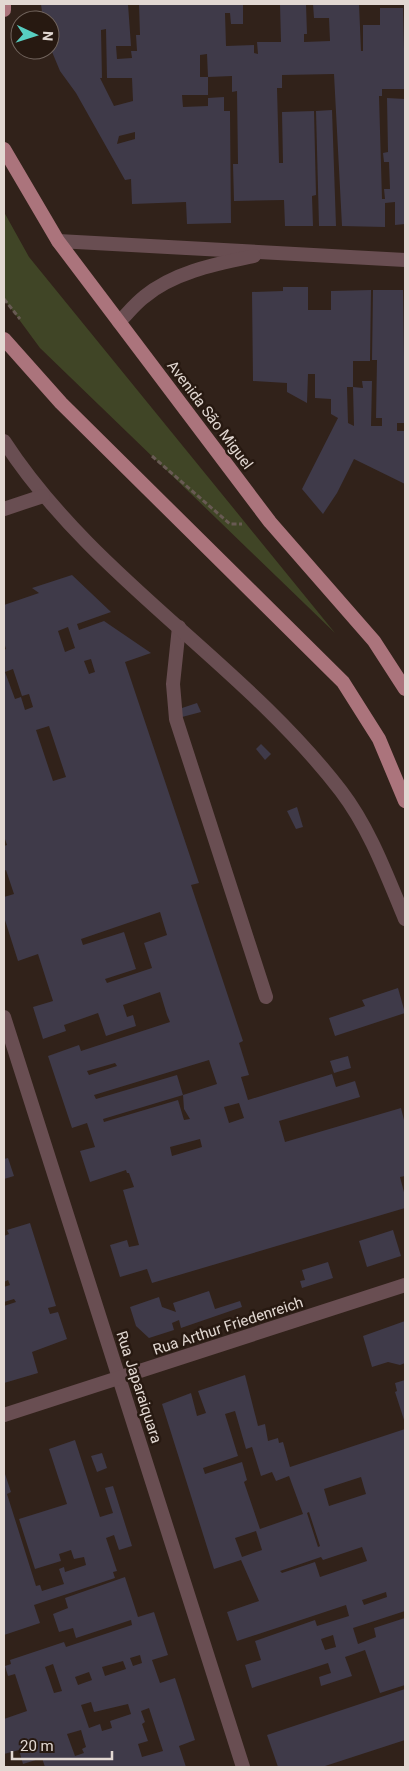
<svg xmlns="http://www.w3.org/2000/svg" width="409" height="1771" font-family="Roboto,sans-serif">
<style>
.green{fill:#404526}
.building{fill:#3f3a49;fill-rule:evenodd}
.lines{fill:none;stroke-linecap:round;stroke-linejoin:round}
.path{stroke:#685a53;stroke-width:3;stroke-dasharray:5 2.5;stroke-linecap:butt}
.service{stroke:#694e52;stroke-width:14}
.minor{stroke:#694e52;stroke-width:14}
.primary{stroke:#ab747c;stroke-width:14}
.labels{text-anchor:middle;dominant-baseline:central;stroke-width:5;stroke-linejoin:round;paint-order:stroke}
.street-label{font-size:15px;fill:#e2d8d2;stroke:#271911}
</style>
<rect width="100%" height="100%" fill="#31221a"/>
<path class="green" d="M4 212 29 257 335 633 40 348 4 299Z"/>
<g class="building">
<path d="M41 4H128L131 46H116L117 59 132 58 131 51H137L136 35H140L139 4H243V24H231L230 13H225L226 46 254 45V53L258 54 257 42H281L280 4H306L307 34H304V42L330 41 329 18H314L313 4H359L361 51H363V25H380V8H403L405 89H382V96H379L382 199H385L384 189H390L389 162H384L383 153 388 152 387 98 405 99V224L395 225V202L385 203V227L342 226 334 74 282 75V88H277L279 163H283L282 112 314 111 316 195 312 196 313 226H285L284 200 234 201 233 164H238L237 91 232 92V76L208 77 207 54 200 55V77H208V95H182L183 107 208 106V98L224 97V111H230L231 223 187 224 186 202 132 204 131 179 125 180 76 93 60 71 50 47V20H43ZM106 29 107 78H132L133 101 114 106 100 78H102L101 30ZM135 132V139L117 144 119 136Z"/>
<path d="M332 110 336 226H319L316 111Z"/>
<path d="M283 287H308V310H331V291L371 290 370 361H353V387H347L348 423 354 426 353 387 363 388 362 381H372L371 426H382V418H376L377 360H372L373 290H403L405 423H397V431H405V484L354 459 337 493 323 514 302 489 338 418 331 414V399L315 398V374H308L307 403 287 392V383L253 381 252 292 283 291Z"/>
<path d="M72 575 111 612 77 624 79 630 104 621 151 653 125 662 199 883 191 885 243 1041 239 1043 249 1075 241 1077 248 1100 332 1074 336 1087 355 1081 360 1097 279 1121 285 1142 401 1108 405 1124V1176L400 1177 405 1196V1208L152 1283 147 1269 120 1277 110 1245 127 1240 129 1247 139 1245 123 1190 134 1187 129 1173H127L126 1170 90 1182 80 1151 95 1147 87 1123 72 1128 48 1056 79 1045 81 1051 170 1022 167 1015 160 992 123 1005 127 1017 133 1015 136 1026 106 1036 98 1013 64 1025 66 1031 43 1039 33 1007 53 1001 38 954 18 961 4 917V897L14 894 6 870 4 871V846L7 845 4 836V650L6 649 4 642V605L39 593 32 588ZM68 627 75 648 65 652 58 631ZM91 659 95 672 89 674 84 661ZM13 669 22 696 29 694 33 707 25 710 21 697 15 699 5 672ZM49 726 66 777 53 781 36 730ZM160 912 167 935 144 943 152 968 107 983 105 979 136 969 124 932 83 945 81 939ZM209 1060 217 1084 183 1095 184 1109 190 1119 184 1120 178 1100 104 1122 103 1119 183 1095 177 1075 96 1099 94 1095ZM115 1063 117 1066 89 1075 87 1071ZM239 1103 244 1118 229 1123 224 1107ZM200 1139 202 1147 172 1156 170 1147Z"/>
<path d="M197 703 201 712 182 717 179 709Z"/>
<path d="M261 744 271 754 265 760 256 749Z"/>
<path d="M297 807 303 827 296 829 287 811Z"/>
<path d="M398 988 405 1013 335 1036 329 1018 365 1006 362 1000Z"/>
<path d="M348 1056 351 1068 334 1073 330 1061Z"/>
<path d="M8 1158 14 1176 4 1179V1159Z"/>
<path d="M30 1223 56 1306 48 1308 50 1314 58 1312 67 1339 32 1352 38 1373 4 1383V1306L16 1302 14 1299 4 1302V1287L10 1285 8 1280 4 1282V1236L9 1234 7 1230Z"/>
<path d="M393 1230 401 1256 367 1267 359 1241Z"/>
<path d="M328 1262 333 1278 302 1288 300 1281 305 1280 302 1270Z"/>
<path d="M209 1291 215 1309 240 1301 242 1307 181 1328 179 1320 172 1323 174 1330 149 1338 136 1326 130 1307 159 1297 162 1307 176 1312 173 1303Z"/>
<path d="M405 1321V1363L400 1365 388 1362 372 1367 363 1336Z"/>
<path d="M245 1375 258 1426 265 1424 268 1441 278 1438 279 1443 283 1442 290 1467 405 1429V1611L353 1628 358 1644 376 1637 374 1628 405 1618V1685L380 1693 365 1650 345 1657 352 1676 321 1686 319 1677 331 1673 328 1663 252 1688 245 1665 261 1660 255 1641 315 1620 317 1626 349 1616 346 1605 237 1641 227 1612 259 1601 241 1560 214 1569 162 1404 191 1393 197 1416 206 1413 198 1391ZM235 1411 246 1449 252 1447 261 1476 272 1472 276 1481 289 1476 303 1514 260 1529 244 1482 247 1480 242 1462 205 1474 203 1468 238 1456 225 1414ZM361 1477 366 1494 329 1506 324 1489ZM309 1512 320 1546 318 1547 307 1513ZM256 1531 262 1550 242 1557 235 1538ZM362 1547 367 1561 320 1577 315 1562 282 1573 280 1571 321 1557 323 1560ZM386 1592 387 1597 364 1605 362 1600ZM333 1635 336 1647 325 1650 321 1639Z"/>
<path d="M405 1380V1423L395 1392 397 1391 395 1383Z"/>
<path d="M75 1440 100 1517 113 1513 105 1488 113 1486 132 1546 119 1550 114 1535 106 1538 117 1571 113 1572 115 1578 34 1605 40 1623 4 1635V1471L11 1492 7 1494 36 1586 40 1585 42 1591 64 1584 59 1569 64 1567 65 1572 86 1565 84 1557 74 1559 71 1550 59 1554 61 1561 35 1569 19 1519 67 1504 49 1449Z"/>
<path d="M102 1453 107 1468 97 1472 91 1456Z"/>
<path d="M125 1577 138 1617 154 1612 168 1655 152 1660 160 1683 175 1678 195 1740 179 1746 186 1767H45L42 1758 23 1764 19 1750 4 1754V1719L27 1711 15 1674 8 1676 5 1666 11 1664 10 1660 64 1642 66 1647 132 1625 131 1620 76 1638 73 1628 59 1632 53 1614 68 1608 65 1598ZM140 1655 142 1663 133 1666 130 1658ZM123 1661 126 1669 105 1676 102 1667ZM53 1664 62 1691 54 1693 45 1667ZM89 1672 92 1680 78 1685 75 1677ZM91 1702 94 1712 128 1704 131 1714 110 1721 112 1728 102 1731 100 1724 89 1728 81 1705ZM149 1708 163 1751 142 1757 138 1744 148 1741 142 1724 145 1722 141 1711ZM81 1730 86 1747 82 1749 84 1753 75 1756 67 1734Z"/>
<path d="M405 1689V1740L322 1767H278L267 1735Z"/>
</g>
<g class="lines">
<g class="path">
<path d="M4 299 20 319"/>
<path d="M152 456 230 524H242"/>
</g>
<path class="service" d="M179 627 173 684 176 719 266 997"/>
<g class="minor">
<path d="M58 241 405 260"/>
<path d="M119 322C127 314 135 304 144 297 174 272 216 264 254 256"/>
<path d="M4 441C93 578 242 662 341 791 370 829 387 876 405 919"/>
<path d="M4 509 43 496"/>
<path d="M4 1017 243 1767"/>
<path d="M4 1415 405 1285"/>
</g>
<g class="primary">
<path d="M4 10V4"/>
<path d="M4 149 58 241 270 522 374 641 405 689"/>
<path d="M4 339 61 403 343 682 379 739 405 801"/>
</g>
</g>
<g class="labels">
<g class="street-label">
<text transform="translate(210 415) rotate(53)">Avenida São Miguel</text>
<text transform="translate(228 1326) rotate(-18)">Rua Arthur Friedenreich</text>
<text transform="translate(139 1387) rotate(72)">Rua Japaraiquara</text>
</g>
</g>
<rect width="409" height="1771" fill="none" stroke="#e2d8d2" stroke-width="10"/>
<g transform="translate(35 35) rotate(94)"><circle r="24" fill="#271911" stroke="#72655e"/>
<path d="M0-4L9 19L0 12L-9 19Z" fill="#57cec1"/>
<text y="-8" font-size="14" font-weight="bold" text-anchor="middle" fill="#e2d8d2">N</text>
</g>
<path d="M12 1751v8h100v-8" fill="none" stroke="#e2d8d2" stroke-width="2.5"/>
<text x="20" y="1751" font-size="15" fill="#e2d8d2" stroke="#271911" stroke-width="4" paint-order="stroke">20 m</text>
</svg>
